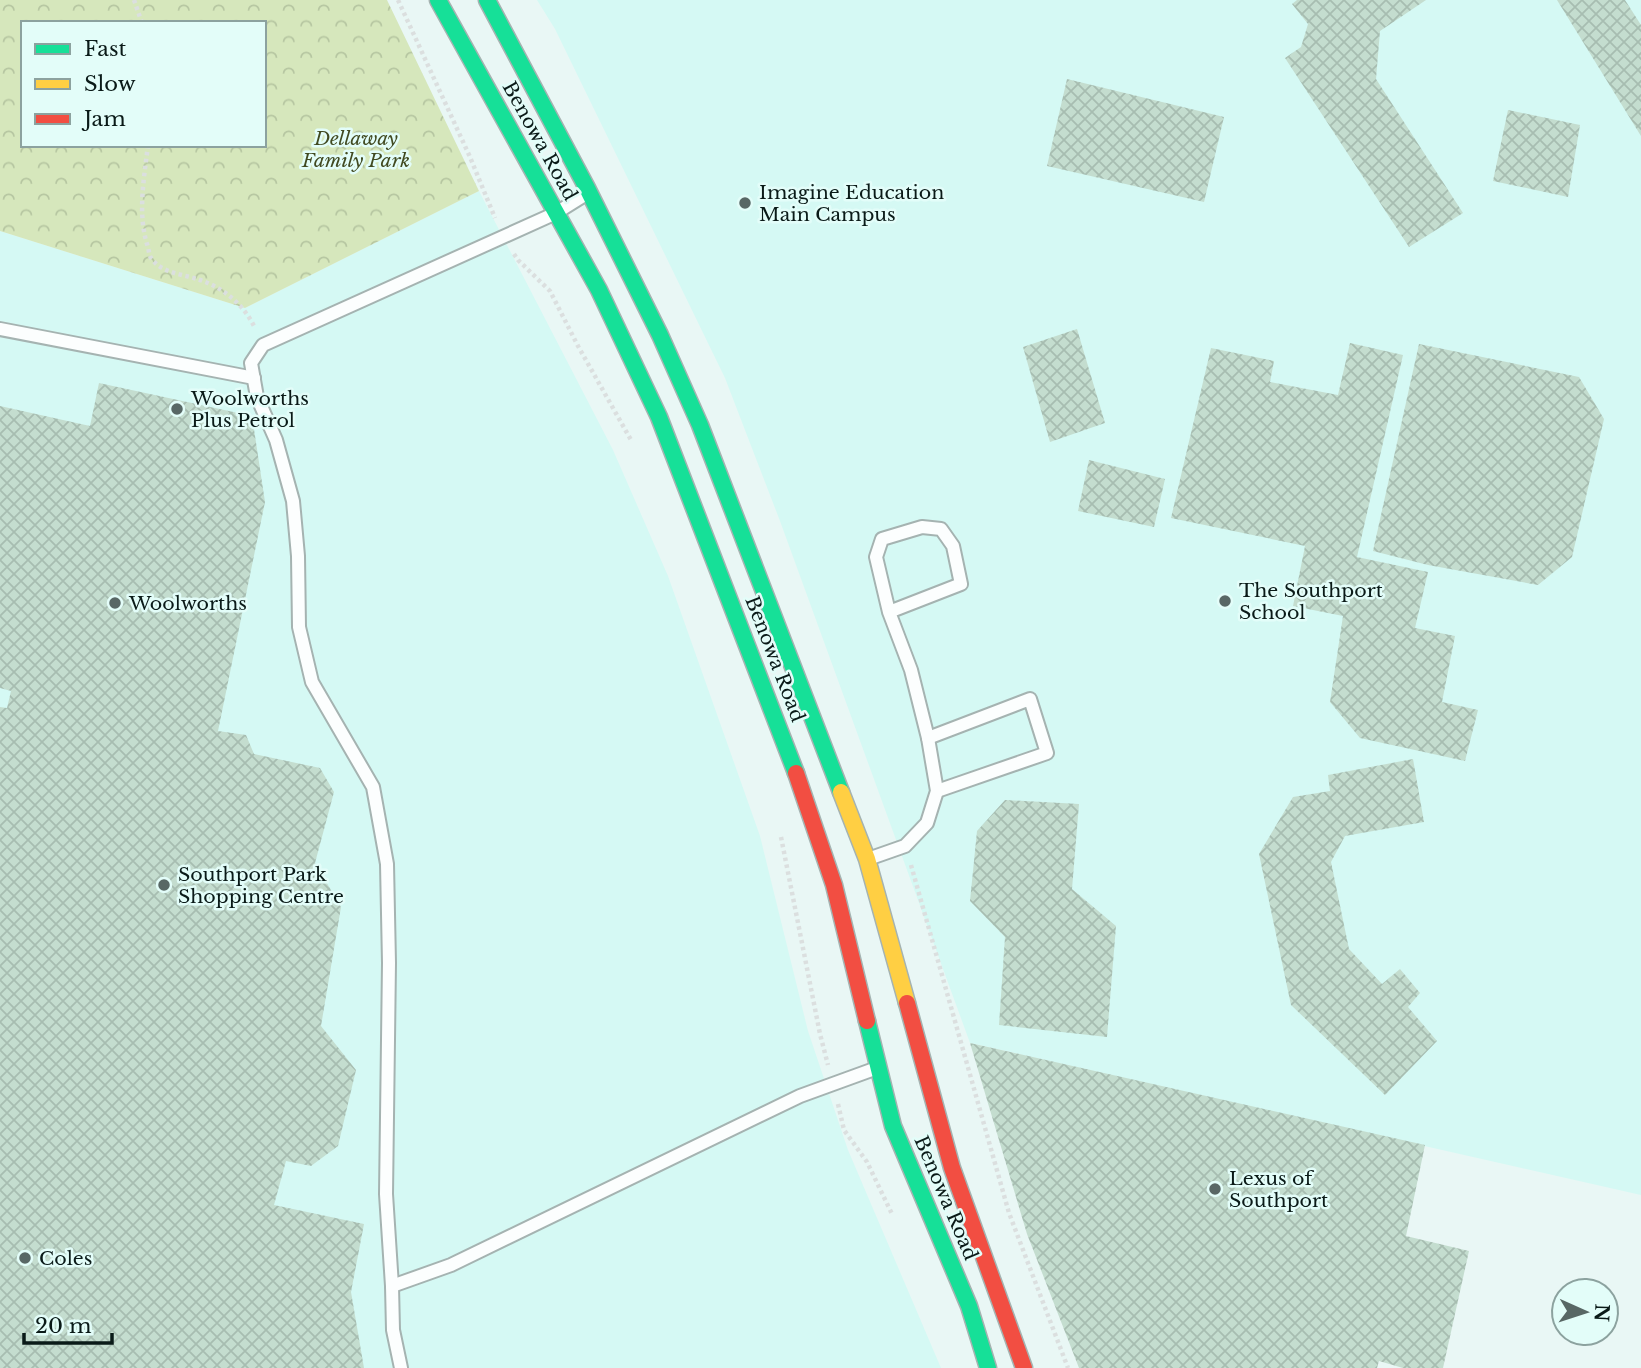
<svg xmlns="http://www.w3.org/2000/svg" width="1641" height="1368" font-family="'Libre Baskerville',serif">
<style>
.built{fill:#d5f9f4}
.park{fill:url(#park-crowns);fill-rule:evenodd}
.building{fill:url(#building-cross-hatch)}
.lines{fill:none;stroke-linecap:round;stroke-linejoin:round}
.lane-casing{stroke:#a5b3b1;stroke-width:16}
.fast-casing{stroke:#a5b3b1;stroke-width:19}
.slow-casing{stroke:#a5b3b1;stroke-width:19}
.jam-casing{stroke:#a5b3b1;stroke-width:19}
.path{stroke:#dbdfdf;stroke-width:4.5;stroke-dasharray:3.5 3.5;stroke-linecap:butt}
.lane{stroke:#fcfefe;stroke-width:12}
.fast{stroke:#16e098;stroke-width:16}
.slow{stroke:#ffcf43;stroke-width:16}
.jam{stroke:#f24e42;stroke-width:16}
.poi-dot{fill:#586765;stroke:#e3fdf9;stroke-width:2.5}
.labels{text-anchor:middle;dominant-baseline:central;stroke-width:5;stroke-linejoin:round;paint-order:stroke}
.park-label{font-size:19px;font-style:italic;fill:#414a21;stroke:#e3fdf9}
.street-label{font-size:19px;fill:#0a1a18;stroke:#e3fdf9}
.poi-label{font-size:19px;fill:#0a1a18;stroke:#e3fdf9;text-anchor:start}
</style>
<defs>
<pattern id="park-crowns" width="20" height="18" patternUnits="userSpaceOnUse" patternTransform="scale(1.75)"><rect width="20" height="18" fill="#d6e7bc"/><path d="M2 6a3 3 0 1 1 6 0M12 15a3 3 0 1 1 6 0" fill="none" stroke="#b6c6a1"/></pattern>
<pattern id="building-cross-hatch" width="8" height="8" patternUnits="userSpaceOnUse" patternTransform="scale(1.75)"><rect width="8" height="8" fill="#c4ddcf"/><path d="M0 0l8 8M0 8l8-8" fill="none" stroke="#a7bdb1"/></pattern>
</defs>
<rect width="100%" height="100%" fill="#e9f7f5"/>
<g class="built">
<path d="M537 0H1641V1195L970 1043 780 521 725 378 555 29Z"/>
<path d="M479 191 613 450 668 576 760 836 808 1031 848 1150 941 1368H0V231L245 308Z"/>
</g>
<path class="park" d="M0 0H387L479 191 245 308 0 231ZM23 23H264V145H23Z"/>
<g class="building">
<path d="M1297 0H1426L1380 31 1376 79 1463 213 1409 247 1285 58 1301 47 1308 24 1292 4Z"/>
<path d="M1557 0H1625L1641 25V136Z"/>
<path d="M1067 79 1224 117 1204 202 1047 166Z"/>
<path d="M1508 110 1580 125 1568 197 1493 181Z"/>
<path d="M1077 329 1105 423 1050 442 1023 347Z"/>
<path d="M1350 343 1403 355 1357 557 1428 572 1415 628 1455 636 1442 702 1478 710 1465 761 1360 738 1330 702 1343 616 1293 606 1305 546 1171 518 1211 348 1274 361 1270 382 1338 395Z"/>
<path d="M1419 344 1579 377 1604 419 1572 557 1538 585 1428 565 1373 551Z"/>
<path d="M99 383 252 416 265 502 218 731 246 735 254 754 320 768 334 792 315 863 341 907 321 1026 356 1070 338 1146 311 1166 286 1161 274 1205 364 1224 351 1292 364 1368H0V707L7 708 11 691 0 688V406L90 426Z"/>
<path d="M1089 460 1165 479 1154 527 1078 511Z"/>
<path d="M1413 759 1424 822 1345 836 1331 862 1349 949 1382 984 1400 969 1420 993 1408 1007 1437 1041 1385 1095 1291 1005 1259 854 1293 797 1330 791 1328 775Z"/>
<path d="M1005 800 1079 804 1072 889 1116 926 1107 1037 999 1025 1005 937 970 901 977 831Z"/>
<path d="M970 1043 1425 1145 1406 1236 1469 1251 1443 1368H1403L1379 1361 1377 1368H1079L1027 1234Z"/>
</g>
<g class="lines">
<g class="lane-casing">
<g id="lane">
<path d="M0 329 254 378"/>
<path d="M928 738 1030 699 1047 753 937 791"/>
<path d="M868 859 905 846 927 823 937 791 928 738 911 670 889 612 876 557 882 539 922 527 941 529 953 546 961 584 889 612"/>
<path d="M392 1286 451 1265 800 1096 877 1068"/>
<path d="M401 1368 393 1330 392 1286 386 1194 389 963 387 864 373 787 312 682 299 627 298 556 293 501 276 440 257 397 251 363 263 345 556 213 588 193"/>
</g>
</g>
<g class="fast-casing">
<g id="fast">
<path d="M438 0 599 290 659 417 796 773"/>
<path d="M487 0 587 188 660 335 700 425 841 792"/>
<path d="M867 1021 893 1126 969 1306 988 1368"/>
</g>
</g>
<g class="slow-casing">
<path id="slow" d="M841 792 867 859 907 1003"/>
</g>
<g class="jam-casing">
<g id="jam">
<path d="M796 773 834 885 867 1021"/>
<path d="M907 1003 952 1168 1024 1368"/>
</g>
</g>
<g class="path">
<path d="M134 0 142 23"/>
<path d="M398 0 470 157 495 218"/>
<path d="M148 145C144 179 137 215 148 247 149 251 149 255 151 258 162 274 184 274 200 280 224 288 244 305 255 328"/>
<path d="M514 254 518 260 550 291 578 346 631 440"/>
<path d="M781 837 820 1034 828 1065"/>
<path d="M911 865 1009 1213 1068 1368"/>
<path d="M838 1104 844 1130 867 1162 892 1214"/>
</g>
<use href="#lane" class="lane"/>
<use href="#fast" class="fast"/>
<use href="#slow" class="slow"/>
<use href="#jam" class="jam"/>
</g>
<g class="poi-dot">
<circle cx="745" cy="203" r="7"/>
<circle cx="177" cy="409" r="7"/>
<circle cx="1225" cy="601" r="7"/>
<circle cx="115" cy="603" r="7"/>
<circle cx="164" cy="885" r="7"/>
<circle cx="1215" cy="1189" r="7"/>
<circle cx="25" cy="1258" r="7"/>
</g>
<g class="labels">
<g class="park-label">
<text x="356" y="138">Dellaway<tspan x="356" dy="22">Family Park</tspan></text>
</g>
<g class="street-label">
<text transform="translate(540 141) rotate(61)">Benowa Road</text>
<text transform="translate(775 659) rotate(69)">Benowa Road</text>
<text transform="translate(946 1198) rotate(67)">Benowa Road</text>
</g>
<g class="poi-label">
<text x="759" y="192">Imagine Education<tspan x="759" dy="22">Main Campus</tspan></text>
<text x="191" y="398">Woolworths<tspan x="191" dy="22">Plus Petrol</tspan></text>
<text x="1239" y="590">The Southport<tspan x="1239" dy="22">School</tspan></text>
<text x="129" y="603">Woolworths</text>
<text x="178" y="874">Southport Park<tspan x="178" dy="22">Shopping Centre</tspan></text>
<text x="1229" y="1178">Lexus of<tspan x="1229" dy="22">Southport</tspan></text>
<text x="39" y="1258">Coles</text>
</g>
</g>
<rect x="21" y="21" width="245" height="126" fill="#e3fdf9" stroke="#8ca29f" stroke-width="2"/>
<rect x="35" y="44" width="35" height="10" fill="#16e098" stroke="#8ca29f" stroke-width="2"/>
<text x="84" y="56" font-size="21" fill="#0a1a18">Fast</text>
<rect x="35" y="79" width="35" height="10" fill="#ffcf43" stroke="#8ca29f" stroke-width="2"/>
<text x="84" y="91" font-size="21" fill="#0a1a18">Slow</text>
<rect x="35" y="114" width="35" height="10" fill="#f24e42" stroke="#8ca29f" stroke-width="2"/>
<text x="84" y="126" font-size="21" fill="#0a1a18">Jam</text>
<g transform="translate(1585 1312) rotate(93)"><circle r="33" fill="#e3fdf9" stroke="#8ca29f" stroke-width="2"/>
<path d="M0-5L12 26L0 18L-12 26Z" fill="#586765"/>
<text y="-10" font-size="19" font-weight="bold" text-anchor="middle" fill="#0a1a18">N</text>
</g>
<path d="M24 1333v10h88v-10" fill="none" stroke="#0a1a18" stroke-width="3.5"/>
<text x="35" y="1333" font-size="21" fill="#0a1a18" stroke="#e3fdf9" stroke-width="5" paint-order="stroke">20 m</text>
</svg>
